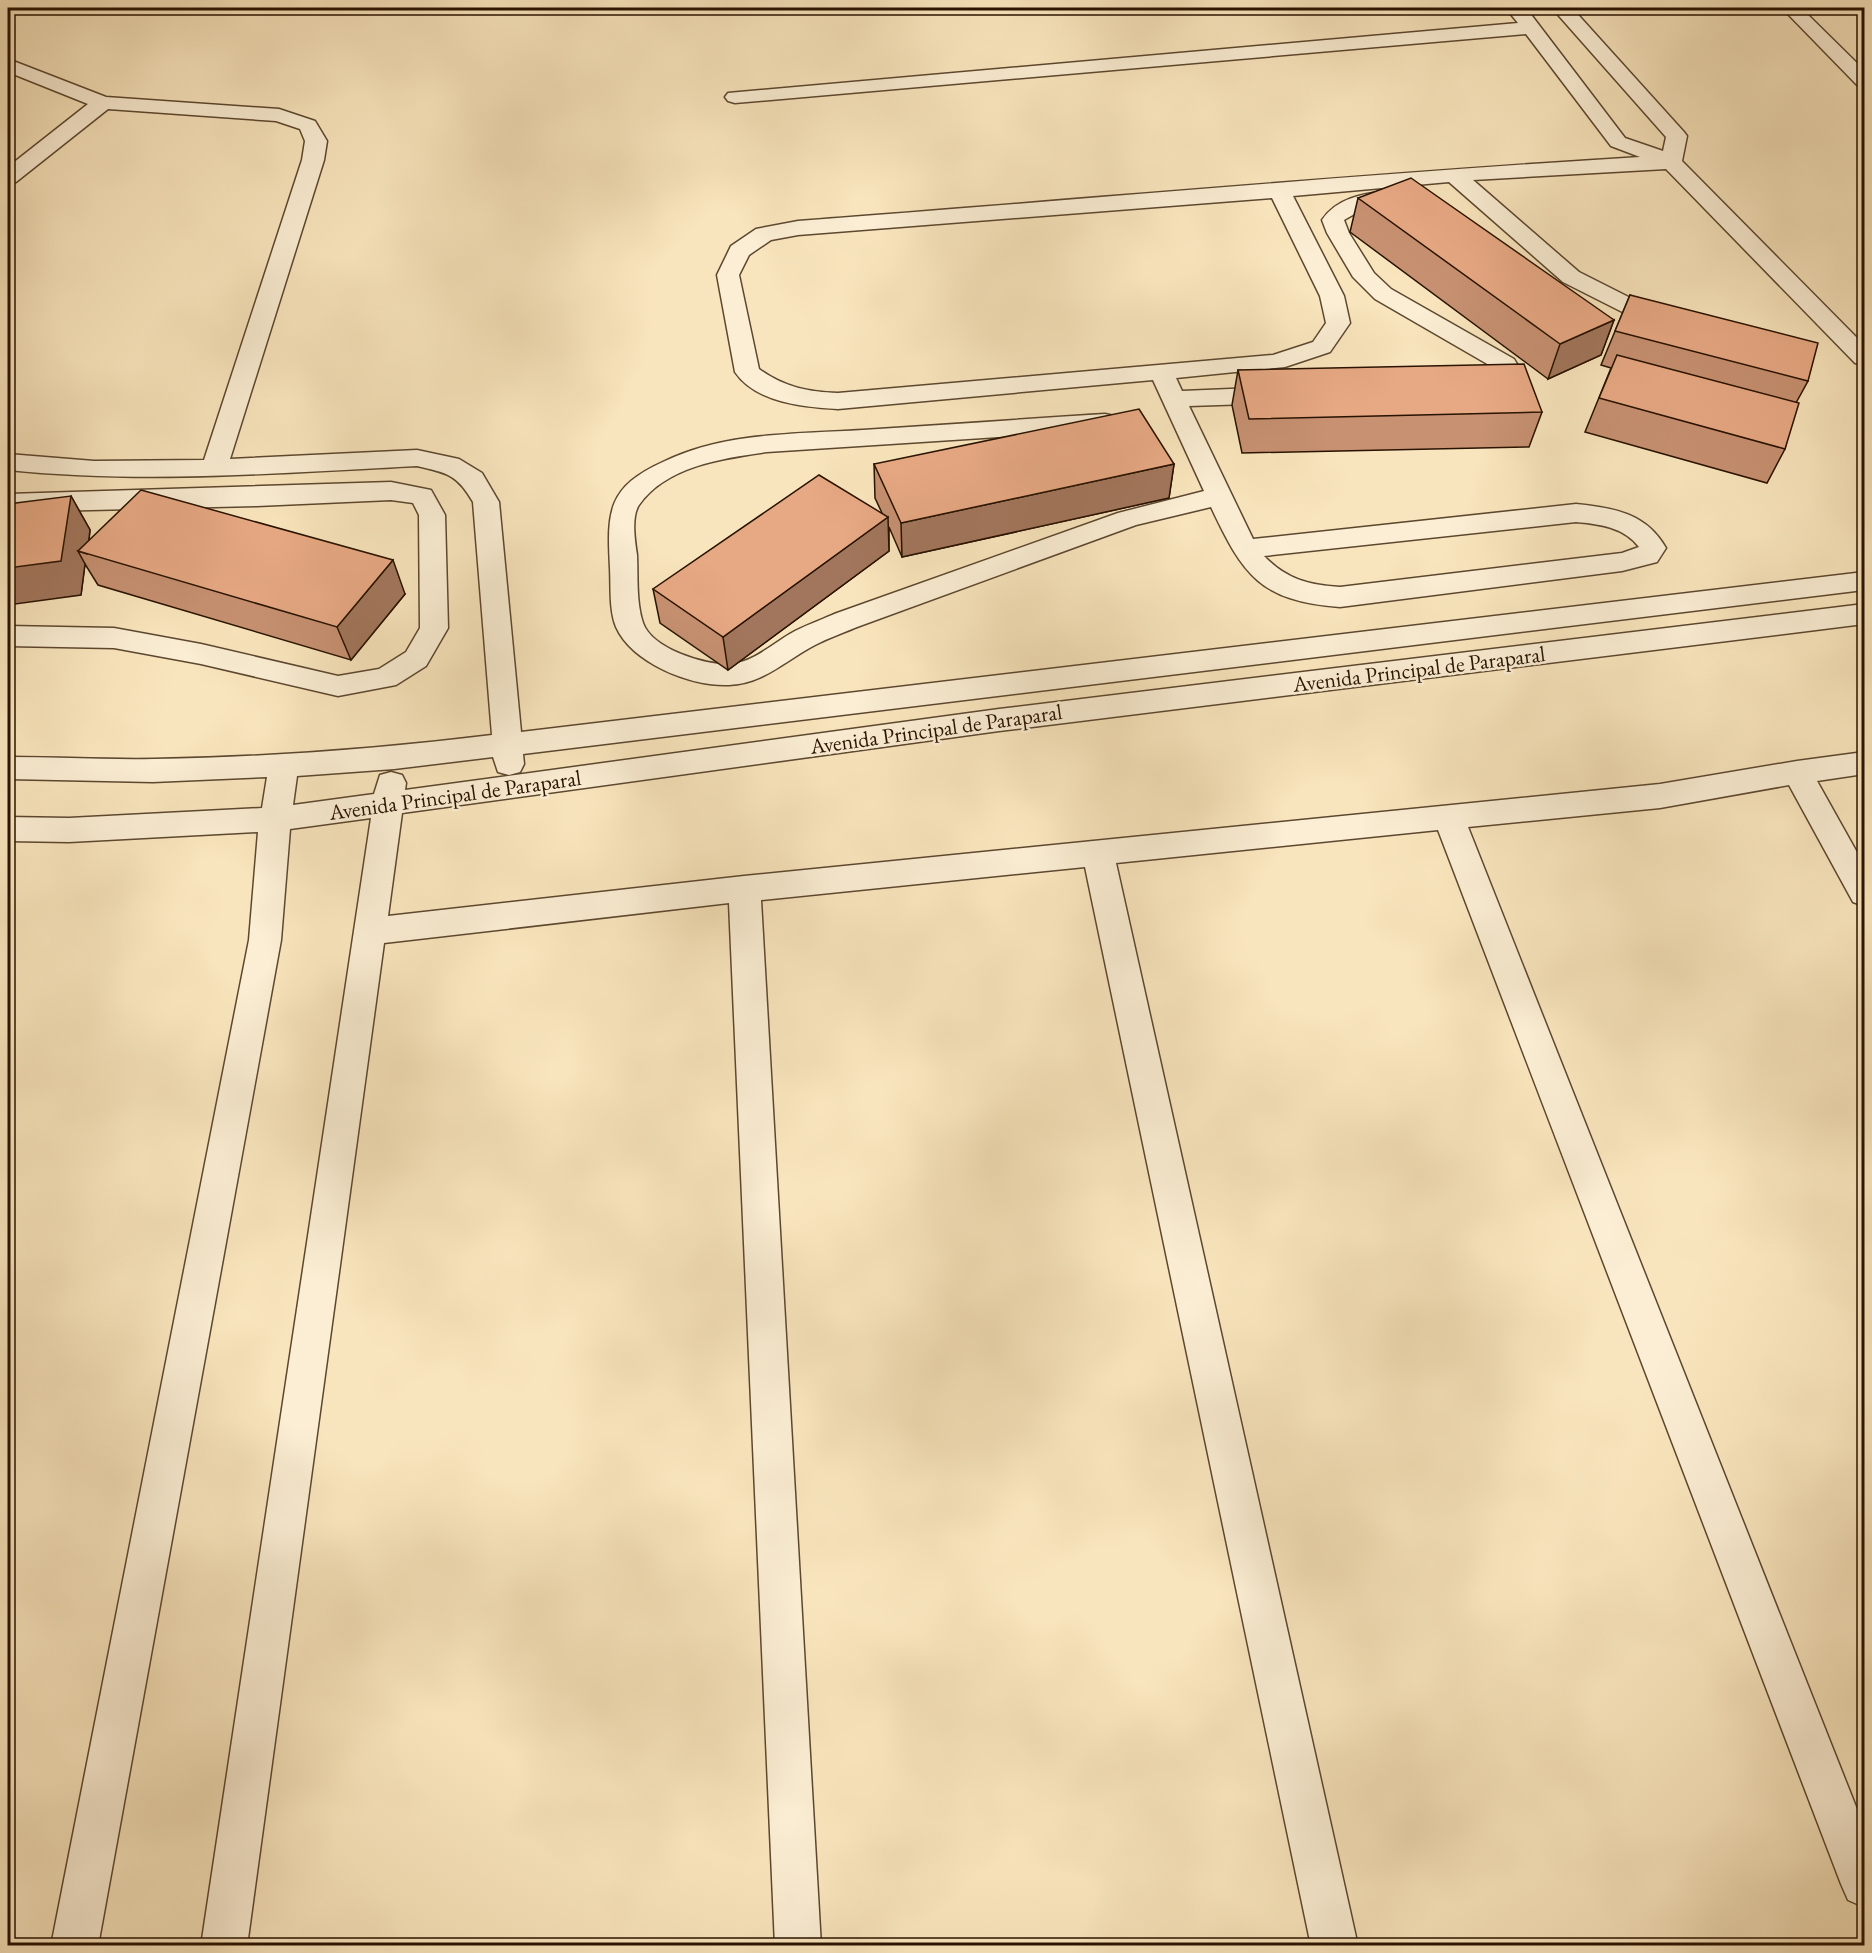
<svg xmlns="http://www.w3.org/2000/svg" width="1872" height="1953" font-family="'EB Garamond',serif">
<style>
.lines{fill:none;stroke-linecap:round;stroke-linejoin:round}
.minor-casing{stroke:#5c472f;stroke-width:3}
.minor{fill:#fbeed4;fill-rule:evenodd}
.wall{fill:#c79172;stroke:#281200;stroke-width:1.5}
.shaded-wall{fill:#a2765c;stroke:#281200;stroke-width:1.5}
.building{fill:#e7a984;stroke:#281200;stroke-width:1.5}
.labels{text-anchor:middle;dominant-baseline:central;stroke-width:5;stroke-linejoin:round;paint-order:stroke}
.street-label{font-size:22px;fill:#281200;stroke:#fbeed4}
</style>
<rect width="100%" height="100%" fill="#f9e5bd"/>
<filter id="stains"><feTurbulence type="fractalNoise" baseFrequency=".00333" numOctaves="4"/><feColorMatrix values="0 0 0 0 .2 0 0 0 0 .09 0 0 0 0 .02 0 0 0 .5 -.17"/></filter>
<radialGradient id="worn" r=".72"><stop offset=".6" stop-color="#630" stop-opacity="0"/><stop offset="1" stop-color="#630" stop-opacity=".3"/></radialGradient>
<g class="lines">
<g class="minor-casing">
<g id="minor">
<path d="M1512 8H1526L1625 138 1663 151 1666 137 1552 8H1572L1684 132 1687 136 1682 161 1864 345V365L1855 363 1666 169 1473 180 1579 272 1674 320 1678 325 1674 330 1666 332 1658 330 1563 282 1449 182 1293 196 1344 296 1350 323 1330 352 1285 367 1176 378 1182 391 1279 387 1288 390 1291 395 1288 400 1279 403 1189 406 1253 539 1576 504C1614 508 1646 513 1666 548L1657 562 1622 571 1340 607C1260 601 1243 575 1211 507L1136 525 857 627C843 633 828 638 815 645 786 660 763 684 729 685 691 687 632 663 616 627 609 610 611 586 610 568 607 511 607 487 665 461 725 432 797 434 863 430 943 425 1024 419 1105 414L1114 416 1118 422 1114 428 1105 430 767 452C724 458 666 466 639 505 631 517 635 541 637 555 638 577 636 602 643 623 652 649 706 666 730 664 755 662 774 642 795 631 809 624 823 619 837 613L1118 513 1204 491 1153 380 838 409C804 407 756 403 735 372L717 275 731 246 756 229 798 221C1079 200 1359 174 1640 157L1611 146 1526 34 735 103 728 101 725 97 728 93 1518 23 1509 12ZM1272 198 1320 296 1326 323 1313 342 1273 355 838 393C807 392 784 387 759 369L739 275 749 255 771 240 798 235ZM1576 522C1599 524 1624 527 1639 547L1622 553 1340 587C1308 585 1286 579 1264 556Z"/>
<path d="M1782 8H1801L1864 70V87L1857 85Z"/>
<path d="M8 59 106 97 279 109 315 121 327 141 324 160 230 459 417 450 459 459 482 473 499 502 521 732 1864 572V590L523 754 524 764 520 772 509 775 498 772 493 757 394 769 297 776 293 805 374 794 380 775 391 772 402 775 406 783 405 790 999 709 1864 604V624L999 731 402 813 388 916 744 876 1660 784 1797 761 1864 752V774L1817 781 1864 865V906L1853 902 1789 785 1660 808 1468 827 1864 1827V1907L1848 1900 1841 1884 1438 830 1116 863 1358 1946H1311L1085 867 761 900 821 1946H775L729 903 384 943 247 1946H201L371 818 290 829 281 940 98 1946H51L249 940 258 832 69 842 8 841V817L69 818 262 808 267 777 153 782 8 779V757C56 757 105 760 154 759 267 757 379 749 492 735L473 502C457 474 447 473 417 466 281 473 144 484 8 470V454L94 461 204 460 302 160 305 141 300 129 276 121 108 109 16 182 8 183V167L88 104 8 72Z"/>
<path d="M1387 191 1395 193 1398 198 1395 203 1365 208 1344 220 1349 233 1374 273 1391 289 1514 359 1517 364 1514 369 1505 371 1496 369 1375 299 1353 277 1327 233 1322 220C1337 198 1362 194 1387 191Z"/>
<path d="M391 482 431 490 445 515 448 628 426 666 396 685 338 696 201 664 114 648 8 646V626L114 628 201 644 338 676 379 669 406 652 420 628 419 515 413 503 391 500 257 506 8 512V494Z"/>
</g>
</g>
<use href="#minor" class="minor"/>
</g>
<g class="wall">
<path d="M1358 198 1614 320 1601 355 1548 379 1350 232Z"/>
<path d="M1630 295 1808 381 1796 403 1785 449 1767 483 1585 432 1611 368 1601 365Z"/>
<path d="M1238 370 1542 412 1529 447 1242 453 1232 405Z"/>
<path d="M874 464H1174L1169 498 902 557 889 527V551L728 670 660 623 653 589 882 513 875 498Z"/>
<path d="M71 496 90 530 89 541 405 594 351 660 98 585 85 564 81 595Z"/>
</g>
<g class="shaded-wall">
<path d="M1614 320 1601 355 1548 379 1560 344Z"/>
<path d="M1174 464 1169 498 902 557 901 523Z"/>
<path d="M71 496 90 530 87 554 78 551 85 564 81 595 8 605V568Z"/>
<path d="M888 517 889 551 728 670 723 637Z"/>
<path d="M393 560 405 594 351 660 337 627Z"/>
</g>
<g class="building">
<path d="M1411 178 1614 320 1560 344 1358 198Z"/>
<path d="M1630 295 1818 343 1808 381 1615 331Z"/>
<path d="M1617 355 1799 403 1785 449 1599 398Z"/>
<path d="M1524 364 1542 412 1249 419 1238 370Z"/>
<path d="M1139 409 1174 464 901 523 874 464Z"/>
<path d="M819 475 888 517 723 637 653 589Z"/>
<path d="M141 490 393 560 337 627 78 551Z"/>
<path d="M71 496 61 561 8 568V504Z"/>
</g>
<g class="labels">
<g class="street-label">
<text transform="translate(1419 669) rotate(-7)">Avenida Principal de Paraparal</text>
<text transform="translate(936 729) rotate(-8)">Avenida Principal de Paraparal</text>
<text transform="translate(455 795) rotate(-8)">Avenida Principal de Paraparal</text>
</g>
</g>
<rect width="1872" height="1953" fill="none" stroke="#f9e5bd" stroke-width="30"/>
<rect x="9" y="9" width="1854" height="1935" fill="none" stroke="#281200" stroke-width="3"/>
<rect x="15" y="15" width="1842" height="1923" fill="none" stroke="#281200" stroke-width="1.5"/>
<rect width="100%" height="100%" filter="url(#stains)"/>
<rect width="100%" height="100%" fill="url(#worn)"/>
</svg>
